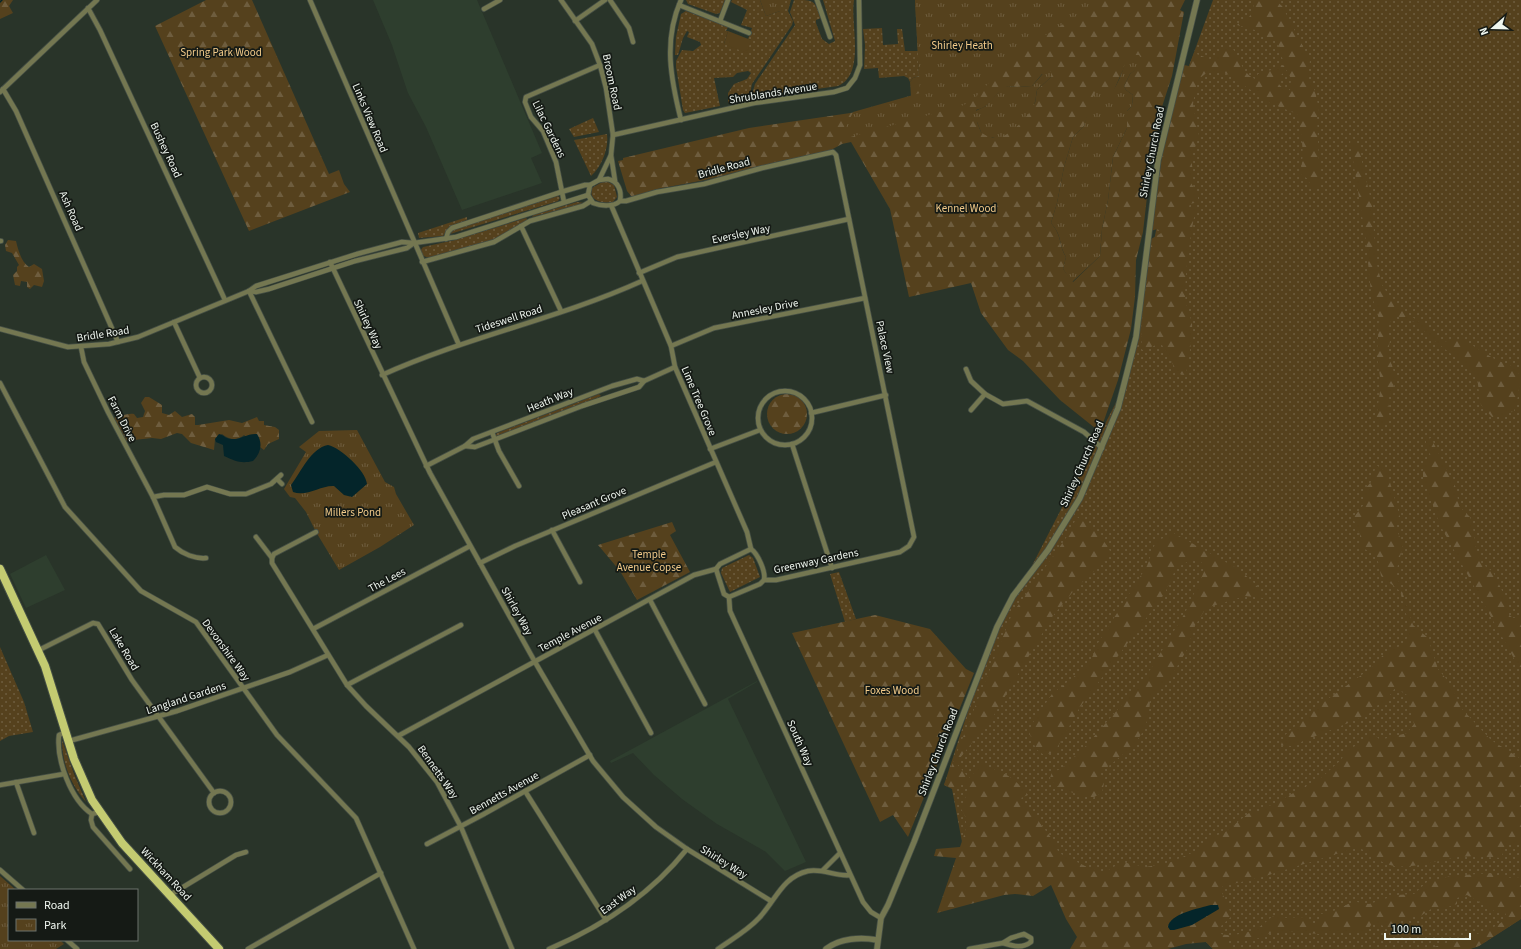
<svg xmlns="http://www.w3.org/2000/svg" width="1521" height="949" font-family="'Source Sans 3',sans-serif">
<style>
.built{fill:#2e3e2e}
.grass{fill:url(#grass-dots)}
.forest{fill:url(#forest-firs);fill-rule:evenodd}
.park{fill:url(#park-tufts)}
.garden{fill:#55411d}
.water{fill:#04252a}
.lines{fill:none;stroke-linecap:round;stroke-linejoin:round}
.stream{stroke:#04252a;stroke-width:1.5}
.minor-casing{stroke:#454f45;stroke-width:6}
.tertiary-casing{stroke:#454f45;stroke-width:7}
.trunk-casing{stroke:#454f45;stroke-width:10}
.minor{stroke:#747751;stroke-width:4.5}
.tertiary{stroke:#747751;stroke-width:5.5}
.trunk{stroke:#c4cb71;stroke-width:8}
.labels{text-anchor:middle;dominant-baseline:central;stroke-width:3.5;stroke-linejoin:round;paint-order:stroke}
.park-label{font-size:11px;fill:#f3cb8a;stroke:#151a15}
.street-label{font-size:11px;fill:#eff6ef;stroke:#151a15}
</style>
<defs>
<pattern id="grass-dots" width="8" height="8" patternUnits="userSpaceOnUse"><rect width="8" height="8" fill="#55411d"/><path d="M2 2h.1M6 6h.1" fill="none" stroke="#6e5d3e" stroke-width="1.8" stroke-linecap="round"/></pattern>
<pattern id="forest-firs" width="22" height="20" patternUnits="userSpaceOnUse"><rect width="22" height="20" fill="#55411d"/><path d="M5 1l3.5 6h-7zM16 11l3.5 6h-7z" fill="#6e5d3e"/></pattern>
<pattern id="park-tufts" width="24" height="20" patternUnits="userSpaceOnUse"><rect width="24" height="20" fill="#55411d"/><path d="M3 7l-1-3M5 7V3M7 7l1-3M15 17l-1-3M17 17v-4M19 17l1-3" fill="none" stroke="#6e5d3e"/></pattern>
</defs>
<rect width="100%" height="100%" fill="#293429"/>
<g class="built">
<path d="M373 0H477L542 153 531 158 542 183 462 210 426 127 408 93 392 45Z"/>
<path d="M46 555 65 590 26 608 10 574Z"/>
<path d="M757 681V682L728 699 806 862 785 871 766 852 717 824 682 799 654 775 633 753 611 763 610 761Z"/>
</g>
<g class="grass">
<path d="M686 0H725L720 13 716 14 688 4Z"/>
<path d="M732 0H760L766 16 780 11V0H791L788 11 793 21 792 25 752 84 751 89V98L728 103V93L734 84 747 79 751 73 748 71 737 73 733 77 714 78 720 106 685 113 683 110 676 67V61L682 50 693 51 701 45 700 42 687 37 689 32 687 31 683 38 678 55H675L676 37 681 14 686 11 728 27 726 31H728L724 44 751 40 748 39 752 28 741 25 747 10 731 2Z"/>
<path d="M794 0C815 0 814 0 821 18L816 20V23L822 39 829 44 835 41 823 0H854C850 24 866 74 838 86L754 98 753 91 755 84 795 25 790 12Z"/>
<path d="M1213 0H1521V919L1479 946 1470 949H1213L1206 942 1230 913 1219 888 1151 884 962 842 952 789 944 785 986 655 1125 385 1189 66Z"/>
<path d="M882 28 883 45 898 44 897 29H902L905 51H918L919 76 913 78 910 82 908 78 904 76 879 78 878 68 864 69 865 45 863 29Z"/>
<path d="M593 118 599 132 574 137 569 129Z"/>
<path d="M607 134C609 148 602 166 591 176L574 140Z"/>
<path d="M602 182H608L614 185 617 197 613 202C603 204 588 201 592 188Z"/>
<path d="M558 196 560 198 558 201 450 234 452 230Z"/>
<path d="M577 202 585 203 532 217 533 215Z"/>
<path d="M467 217V220L450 226 443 236 419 238 418 233Z"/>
<path d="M526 218 528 220 499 238 430 258 423 256 420 251 423 247 455 240Z"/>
<path d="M599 394 601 396 599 397 496 437 495 436 497 433Z"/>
<path d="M749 555 753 558 760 577 730 592 721 573 722 568Z"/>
<path d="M839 572 856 619 845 622 830 574Z"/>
<path d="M0 647 24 702 33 732 9 736 0 741Z"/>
<path d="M62 740 74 774 86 802C71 785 62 763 62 740Z"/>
</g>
<g class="forest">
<path d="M0 0H13L9 6 13 13 0 19Z"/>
<path d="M206 0H252L329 174 339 170 344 184 350 192 249 231 155 26Z"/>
<path d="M915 0H1185L1180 10 1184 12 1172 76 1159 116 1158 133 1151 161 1143 232 1136 260 1135 297 1131 329 1118 380 1100 432 1060 400 1023 361 1008 350 981 313 971 283 909 297 890 209 851 142 842 144 829 151 781 161 705 180 657 189 632 197 627 191 618 161 623 160V158L749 128 857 112 911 96 910 82 913 78 919 76ZM1124 68 1135 70 1130 74 1124 86 1126 90 1133 95 1132 106 1127 111V128L1113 157 1108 200 1102 229 1100 256 1073 282 1063 269 1066 257C1058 244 1063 237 1051 223L1057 203 1064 167 1073 137 1084 126 1087 117 1113 92ZM1042 74 1051 77 1037 90 1035 103 1000 137 993 138 981 132 977 122 976 110C988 107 989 103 997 94 999 91 1005 88 1008 86L1017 87 1032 86Z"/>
<path d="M1254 0H1275L1282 6 1310 60 1308 79 1315 91 1319 110 1317 117 1320 184 1312 189 1308 179 1300 174C1305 152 1302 135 1297 114L1270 103 1224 72 1209 71 1200 78 1196 86 1193 104 1199 136 1191 159 1193 171 1191 183 1198 195V202L1190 204 1188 209 1196 208C1190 236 1186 265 1185 294 1185 304 1190 314 1192 324 1193 329 1188 372 1185 375L1179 374 1176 370 1162 345C1155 344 1150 348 1142 350L1141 329 1151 239 1163 232 1157 229 1151 231 1163 149 1184 65 1189 66 1194 53 1212 60 1216 58 1217 53 1224 48H1232C1242 59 1240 73 1257 80L1258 74C1267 70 1276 70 1284 65L1278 42 1269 39 1262 32 1237 25 1241 21H1247L1253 10ZM1287 70 1291 79 1290 90 1285 91 1278 83 1281 75Z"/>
<path d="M1350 141 1358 144 1372 205 1376 261 1382 285 1396 306 1427 327 1440 342 1462 339 1496 360 1518 368C1521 382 1519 396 1514 411L1502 416 1492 417 1481 405 1477 378 1460 361 1436 342 1414 322 1397 316 1386 325 1390 341 1387 355 1392 365 1396 382 1389 395 1388 420 1381 429 1376 420 1381 384 1377 356 1379 319 1371 293 1366 241Z"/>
<path d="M8 240 16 241C18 249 21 262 29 267L34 264 42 269 44 281 42 287 34 285 30 289 27 287V282L21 281 20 286 15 285 13 275 17 271V267L19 265 12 253 6 251 5 245Z"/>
<circle cx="787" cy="414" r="20"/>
<path d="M145 397H149L162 405V413L169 415 175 411 182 417 192 414 195 417V425H198L229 420 242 423 257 417 259 421H264V425L275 427 279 430V439L268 444 264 450 244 435C237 441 230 440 222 434L215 439 214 450 191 443 182 434 177 433 161 439 152 438 125 441 114 418C120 416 128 413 134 414L137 418 143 417 145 411 141 403Z"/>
<path d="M1431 438 1456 488 1459 506 1470 517 1472 523 1477 552 1481 563 1493 572 1508 603V614L1513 618 1521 617V671L1440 525 1423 478V465L1431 456 1426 446V440Z"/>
<path d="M1376 465 1387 472 1400 517 1396 528 1403 545 1396 573 1413 625 1428 638 1438 669 1451 685 1462 709 1491 740 1521 759V842L1506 845 1501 858C1487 857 1473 855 1458 857 1441 860 1411 869 1394 866 1381 863 1370 855 1359 847L1262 877 1224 886 1220 888 1232 916 1221 926 1219 932 1221 934C1232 937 1251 933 1261 926 1267 922 1269 918 1276 915L1283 918 1307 917 1314 924 1318 921 1321 914 1337 910 1348 904 1357 902 1369 904 1397 895 1414 894 1427 882 1451 876 1491 873 1507 878 1521 877V919L1479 946 1470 949H1428C1448 942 1486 934 1502 922 1504 920 1505 918 1506 915L1504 911 1496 912 1467 895 1457 898V904L1441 909H1431L1419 917 1415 916 1401 921C1394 933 1382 925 1373 922L1367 931H1333L1319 934 1285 931 1272 932 1261 938 1227 941 1233 949H1213L1206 942 1186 944 1168 949H1070L1077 937 1066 919 1051 885 1033 896 1015 894 1004 895 937 913 956 858 934 856 936 849 960 847C964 835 971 821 961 809L968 791 967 787 959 783 955 789 944 785 1012 614 1066 538 1077 517C1092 526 1101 535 1110 551L1104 562 1076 588 1052 617 994 715 956 763 969 778 981 765H984C1006 774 1013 776 1028 795L1021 798 1052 839 1059 853 1087 867 1105 872 1122 862 1146 867 1171 862 1201 849 1213 837 1225 832 1249 813 1257 812 1267 806 1272 805 1322 777 1341 760 1346 751 1357 745 1369 735 1376 736 1380 740 1407 733 1414 724 1407 695 1395 688 1385 702 1376 706 1368 715 1291 746 1281 745 1284 736 1318 706 1370 669 1386 652 1405 644 1410 628 1400 591 1381 576 1377 556 1361 547 1360 535 1353 518 1365 503 1363 491 1372 481Z"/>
<path d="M672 522 676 531 670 535 690 572 637 600 620 571 598 545Z"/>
<path d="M1170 531 1240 570 1256 585 1264 598 1245 596 1206 608 1193 629 1189 646 1174 672 1150 699C1149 740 1129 749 1100 773L1104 783 1102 793 1092 798C1078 793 1057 792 1050 778L1052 772 1061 769 1085 747 1145 678 1185 613 1204 572 1203 564 1199 560 1189 561 1176 568 1165 593 1080 707 1055 752 1044 755 1036 749 1029 732 1032 724 1052 694 1089 665 1098 643 1147 566 1156 541 1166 537Z"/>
<path d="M875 615 930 629 966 669 974 673 908 837 893 815 880 822 792 633Z"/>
</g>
<g class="park">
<path d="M760 0H780V11L766 16Z"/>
<path d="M915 0H1102L1015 54 975 98 964 105 840 140 853 112 920 93Z"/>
<path d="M1132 55H1139L1142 60 1140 67 1130 74 1124 86 1126 90 1133 95 1132 106 1127 111V128L1113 157 1108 200 1102 229 1100 256 1072 282 1063 269 1066 257C1058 243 1063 237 1051 223L1057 203 1064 167 1073 137 1084 126 1090 103 1095 93 1104 92 1109 95C1117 88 1124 69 1126 58Z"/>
<path d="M1047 69 1051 72V77L1037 90C1036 94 1036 98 1035 102 1032 114 1010 136 998 138 991 138 986 136 981 132L977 122 972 119 971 113 986 106 1002 88 1008 86 1017 87 1032 86Z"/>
<path d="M357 430 385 482 394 487 396 494 414 525 380 547 339 570 316 532 306 512 295 498 290 497 284 489 306 452 299 447 319 431Z"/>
<path d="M0 876 16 890H9V940H60L64 944 56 949H0Z"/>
</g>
<path class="garden" d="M728 31 751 40 747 53 724 44Z"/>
<g class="water">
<path d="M219 434C224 435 226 439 231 439 241 440 247 433 257 434 263 443 261 453 253 461 241 464 235 461 224 456L223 445 216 442 215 439Z"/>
<path d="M328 445C341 448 366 471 367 484L352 497 344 495 334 486C321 485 307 497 293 492L291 485C301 472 311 448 328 445Z"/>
<path d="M1211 905H1218L1219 909 1192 925 1174 930H1170L1168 927C1169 914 1200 908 1211 905Z"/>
</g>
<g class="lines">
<path class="stream" d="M0 2 2 0"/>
<g class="minor-casing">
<g id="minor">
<path d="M310 0 459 345"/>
<path d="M561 0 592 44 600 65 606 88 613 135 611 155 615 181"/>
<path d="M610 0 629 28 633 42"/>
<path d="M681 0C663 40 671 80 681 120"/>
<path d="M817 0 830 37"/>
<path d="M679 5 749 33"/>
<path d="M88 8 100 30 225 300"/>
<path d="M484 9 500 0"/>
<path d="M575 21 605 0"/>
<path d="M720 21 728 0"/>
<path d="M3 89 16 111 118 342"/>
<path d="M0 92 97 0"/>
<path d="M613 135 754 103 834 92 847 88 855 78 860 65 859 0"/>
<path d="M608 179C618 181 622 191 620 201 614 207 601 206 593 203L588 195 590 185 599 180Z"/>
<path d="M599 180 611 155"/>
<path d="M620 201H626L657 192 704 184 762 168 833 152 836 155 914 537 909 546 900 552 776 580H764L760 584 729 597"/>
<path d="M564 202 556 162 543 131 531 117 525 102 526 97 600 65"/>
<path d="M611 205 671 346 675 367 747 532 751 549C758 554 766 572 764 580"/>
<path d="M521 226 561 311"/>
<path d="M446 239 448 232 452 228 561 192 585 185H590"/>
<path d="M0 241H1"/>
<path d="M330 262 430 473 535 662 593 761 623 797 656 827 687 849 771 901"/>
<path d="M422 262 494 242 530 221 583 206 591 201"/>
<path d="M639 273 677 257 849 219"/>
<path d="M249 291 256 292 269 289 355 261 407 248 414 243"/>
<path d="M249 291 312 422"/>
<path d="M174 322 200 378"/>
<path d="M0 329 68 347 109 344 138 337 249 291 256 286 357 254 402 242 414 243 456 237 588 195"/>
<path d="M671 346 714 328 865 298"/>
<path d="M81 347 84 362 108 412 153 497 164 495H184L207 487 230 494H246L271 484 281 475"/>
<path d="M966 369 971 381 985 394 1003 404 1027 401 1084 432 1102 448"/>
<path d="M382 375C466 337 558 319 642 281"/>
<circle cx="204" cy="385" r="8"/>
<path d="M0 383 65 507 141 591 196 622 277 735 356 818 414 949"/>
<circle cx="785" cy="418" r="27"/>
<path d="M971 410 985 394"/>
<path d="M811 413 886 395"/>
<path d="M492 432 499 451 519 486"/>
<path d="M792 444 832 568"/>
<path d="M465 446 475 447 582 406 639 387 644 381"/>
<path d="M710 449 760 430"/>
<path d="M426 466 465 446 473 439 612 386 637 379 644 381 675 367"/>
<path d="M277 479 282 484"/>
<path d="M153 497 175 547C183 554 195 559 206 558"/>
<path d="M552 530 580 582"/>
<path d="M256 537 272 558V563L347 685 366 706 409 747 437 782 461 827 512 949"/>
<path d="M272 558 274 554 316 532"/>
<path d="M480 563 515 546 716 462"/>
<path d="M716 569 724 594 729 597 730 611 863 902 871 912 881 918"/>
<path d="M650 600 705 704"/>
<path d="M313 629 470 546"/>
<path d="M595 630 651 733"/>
<path d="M39 650 93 623 98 624 132 680 214 793"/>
<path d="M347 685 461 625"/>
<path d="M66 732 59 735C56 760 71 800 92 814L99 812"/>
<path d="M398 736 694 575 716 569 720 564 751 549"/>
<path d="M69 741 177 711 290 672 328 655"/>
<path d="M16 782 34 833"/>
<path d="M0 785 64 774"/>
<path d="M525 791 606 920"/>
<circle cx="220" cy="802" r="11"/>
<path d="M92 814 91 820 93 827 130 869"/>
<path d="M427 844 484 814 590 755"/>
<path d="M0 870 23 890"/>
<path d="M823 870 840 853"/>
<path d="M170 895 236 855 246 852"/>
<path d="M1024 934 1031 938V942C1022 949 1013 946 1003 943L1011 938Z"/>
<path d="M67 940 77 949"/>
<path d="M248 949 381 873"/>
<path d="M549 949C601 927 651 894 687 849"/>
<path d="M718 949C732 939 747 931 759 918 776 900 782 877 808 871 823 868 836 877 850 875"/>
<path d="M969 949 1003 943"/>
</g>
</g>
<g class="tertiary-casing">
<g id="tertiary">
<path d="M826 949C840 938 861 937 877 940"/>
<path d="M877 949 881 918 888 905 914 842 997 627 1013 596 1048 550 1080 498 1118 408 1136 337 1158 160 1197 0"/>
</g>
</g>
<g class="trunk-casing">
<path id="trunk" d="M0 569 45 666 74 759 92 800 122 843 219 949"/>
</g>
<use href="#minor" class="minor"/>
<use href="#tertiary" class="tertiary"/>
<use href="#trunk" class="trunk"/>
</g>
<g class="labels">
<g class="park-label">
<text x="962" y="45">Shirley Heath</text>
<text x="221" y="52">Spring Park Wood</text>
<text x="966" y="208">Kennel Wood</text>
<text x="353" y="512">Millers Pond</text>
<text x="649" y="554">Temple<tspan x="649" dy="13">Avenue Copse</tspan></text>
<text x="892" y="690">Foxes Wood</text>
</g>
<g class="street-label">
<text transform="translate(612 82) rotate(78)">Broom Road</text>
<text transform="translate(773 93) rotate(-9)">Shrublands Avenue</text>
<text transform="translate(370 118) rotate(67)">Links View Road</text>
<text transform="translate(549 129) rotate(64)">Lilac Gardens</text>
<text transform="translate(166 150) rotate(65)">Bushey Road</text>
<text transform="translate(1152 152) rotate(-79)">Shirley Church Road</text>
<text transform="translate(724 168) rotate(-15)">Bridle Road</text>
<text transform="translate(71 211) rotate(66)">Ash Road</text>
<text transform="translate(741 234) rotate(-12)">Eversley Way</text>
<text transform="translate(765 309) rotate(-11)">Annesley Drive</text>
<text transform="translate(509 319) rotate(-18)">Tideswell Road</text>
<text transform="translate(368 324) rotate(65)">Shirley Way</text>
<text transform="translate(103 334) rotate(-9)">Bridle Road</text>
<text transform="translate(885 347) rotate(78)">Palace View</text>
<text transform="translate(550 400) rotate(-22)">Heath Way</text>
<text transform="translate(699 401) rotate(67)">Lime Tree Grove</text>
<text transform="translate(122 419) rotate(63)">Farm Drive</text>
<text transform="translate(1082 464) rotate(-66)">Shirley Church Road</text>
<text transform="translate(594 503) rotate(-23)">Pleasant Grove</text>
<text transform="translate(816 561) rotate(-12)">Greenway Gardens</text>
<text transform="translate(387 580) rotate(-28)">The Lees</text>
<text transform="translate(517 611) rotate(61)">Shirley Way</text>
<text transform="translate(570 633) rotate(-28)">Temple Avenue</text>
<text transform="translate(124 649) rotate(59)">Lake Road</text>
<text transform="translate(226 650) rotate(54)">Devonshire Way</text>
<text transform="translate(186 698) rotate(-18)">Langland Gardens</text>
<text transform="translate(800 743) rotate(66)">South Way</text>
<text transform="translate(938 752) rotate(-69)">Shirley Church Road</text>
<text transform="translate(438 772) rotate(55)">Bennetts Way</text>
<text transform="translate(504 793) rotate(-29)">Bennetts Avenue</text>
<text transform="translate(724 862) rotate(32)">Shirley Way</text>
<text transform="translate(166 874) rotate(47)">Wickham Road</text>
<text transform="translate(618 900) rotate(-36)">East Way</text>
</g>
</g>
<rect x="8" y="889" width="130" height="52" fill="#151a15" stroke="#6c726c"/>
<rect x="16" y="902" width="20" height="6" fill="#747751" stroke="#6c726c"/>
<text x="44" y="909" font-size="12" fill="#eff6ef">Road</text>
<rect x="16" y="919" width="20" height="12" fill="url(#park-tufts)" stroke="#6c726c"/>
<text x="44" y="929" font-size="12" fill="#eff6ef">Park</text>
<g transform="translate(1493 28) rotate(250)" stroke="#151a15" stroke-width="3" paint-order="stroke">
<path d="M0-3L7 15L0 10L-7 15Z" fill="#eff6ef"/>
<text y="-6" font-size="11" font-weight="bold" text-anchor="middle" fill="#eff6ef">N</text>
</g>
<path d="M1385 933v6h85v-6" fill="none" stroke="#eff6ef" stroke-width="2"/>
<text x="1391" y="933" font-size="12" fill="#eff6ef" stroke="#151a15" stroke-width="3" paint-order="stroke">100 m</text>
</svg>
